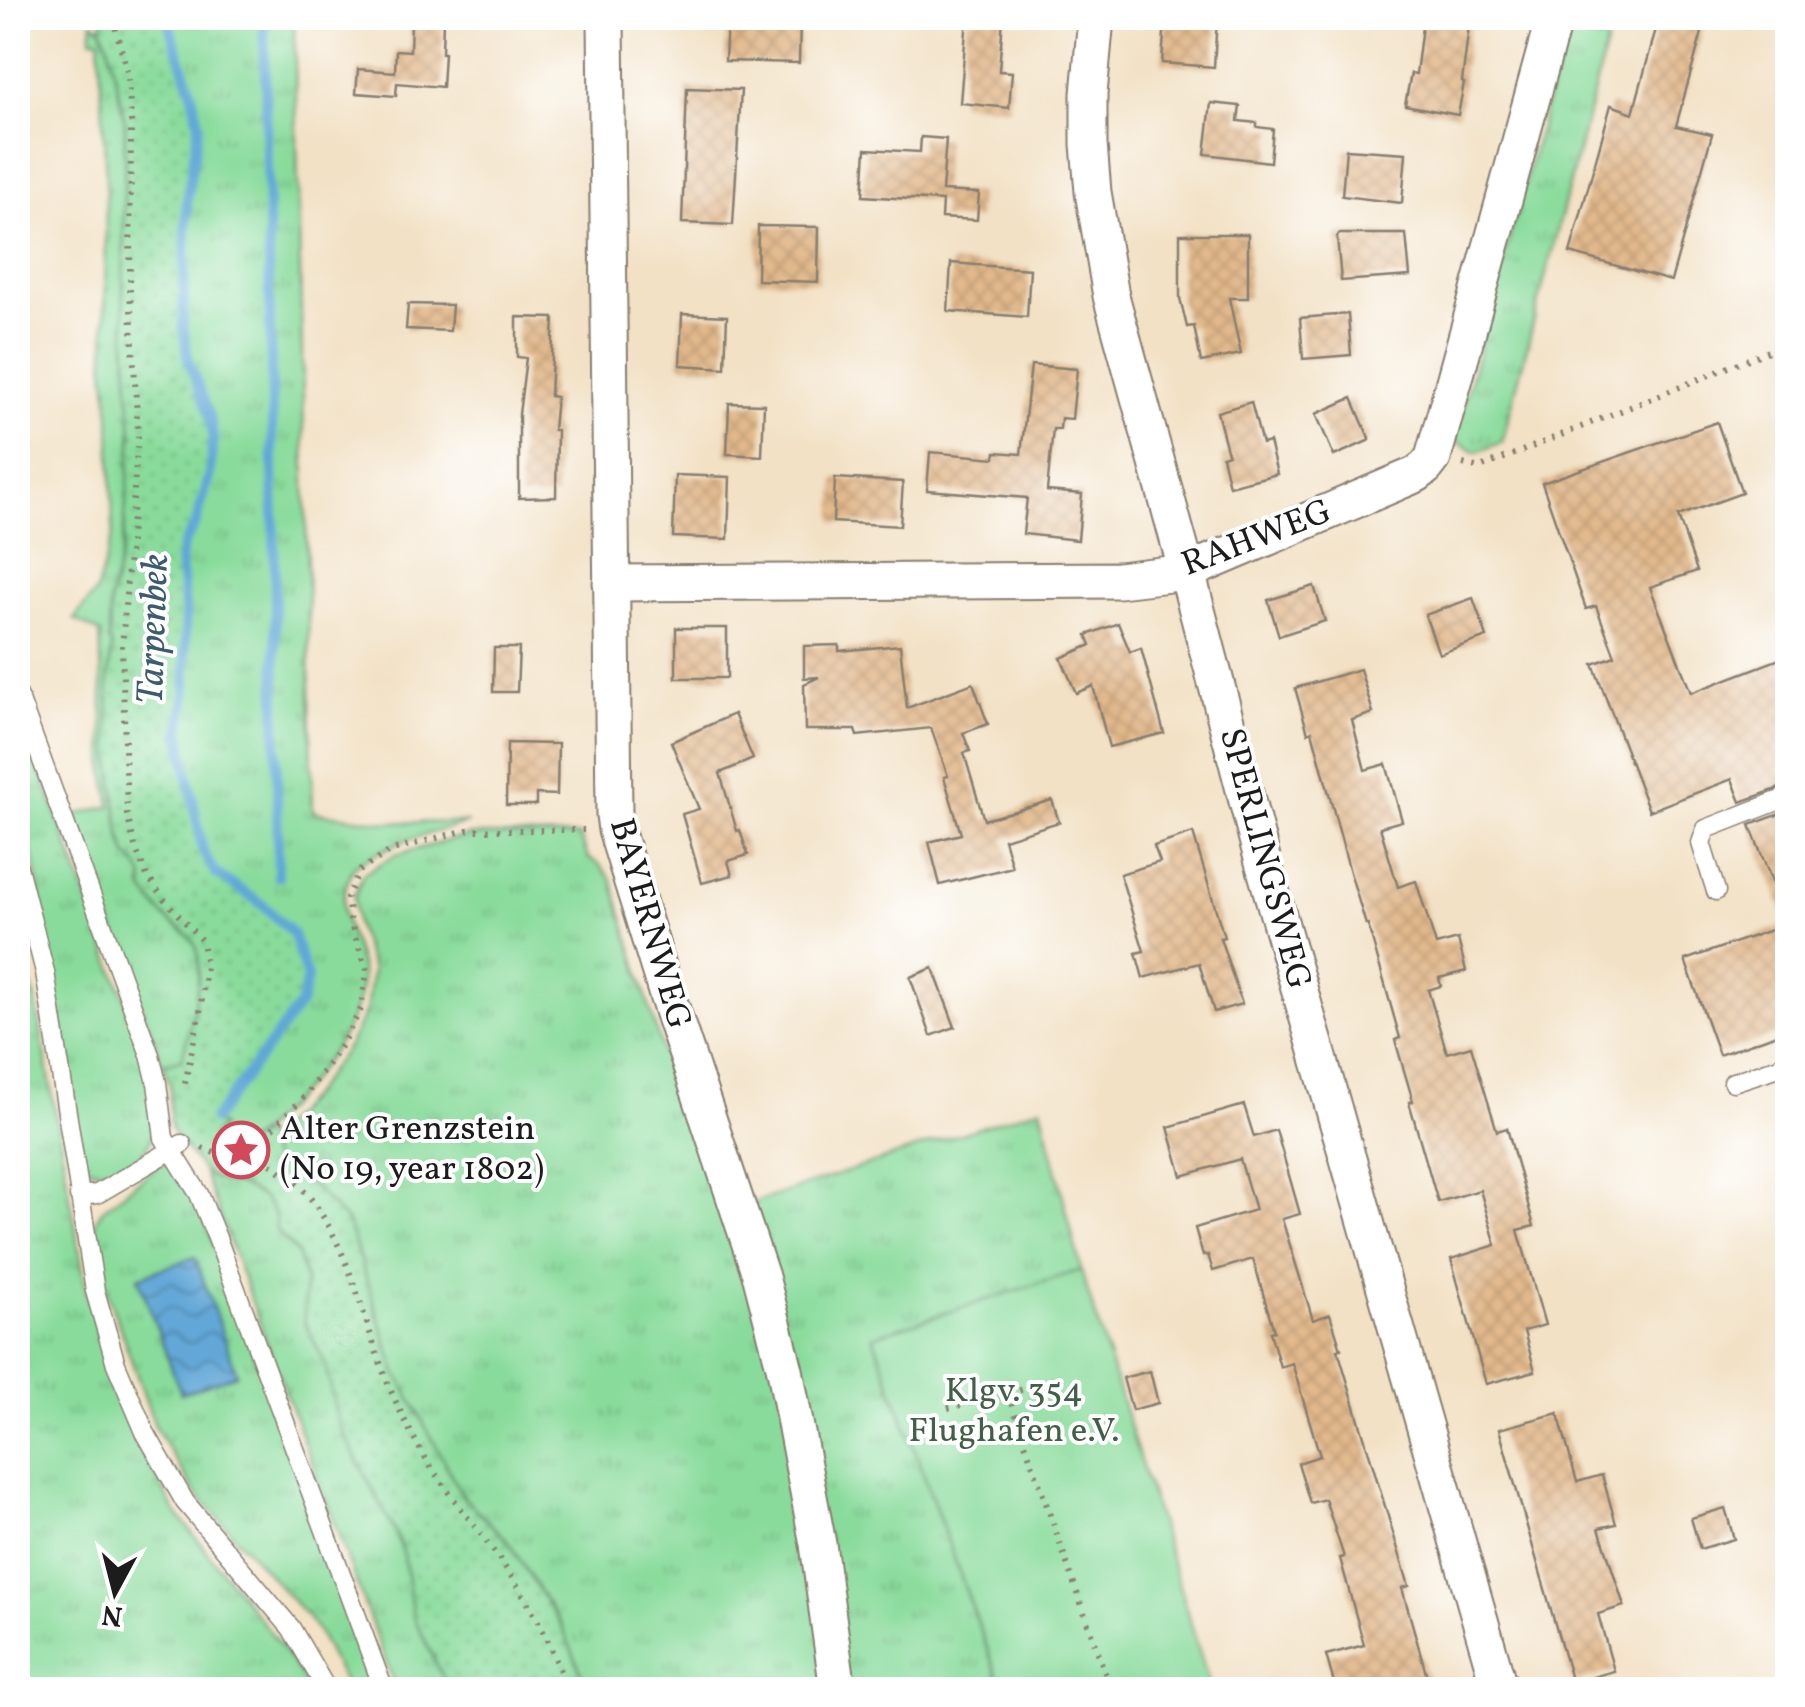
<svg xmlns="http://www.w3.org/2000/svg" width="1805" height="1707" font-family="Vollkorn,serif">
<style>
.grass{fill:url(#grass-tufts);stroke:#527c5c;stroke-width:2.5}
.park{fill:url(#park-dots);stroke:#527c5c;stroke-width:2.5}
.garden{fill:#89db9b;stroke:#527c5c;stroke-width:2.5}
.water{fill:url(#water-waves);stroke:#3f627a;stroke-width:2.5}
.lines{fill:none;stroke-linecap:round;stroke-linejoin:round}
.stream{stroke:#62a7d7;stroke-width:10}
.building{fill:url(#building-cross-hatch)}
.service-casing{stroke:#877e70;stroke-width:21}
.minor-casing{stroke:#877e70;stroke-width:39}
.path{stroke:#877e70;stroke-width:6;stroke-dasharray:2.5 8;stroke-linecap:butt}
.service{stroke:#fff;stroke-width:18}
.minor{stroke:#fff;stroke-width:35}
.labels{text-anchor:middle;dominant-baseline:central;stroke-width:8;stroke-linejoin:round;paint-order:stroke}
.street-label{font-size:35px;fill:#1c1c1c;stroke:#fff}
.poi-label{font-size:35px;fill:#1c1c1c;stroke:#fff;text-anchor:start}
.park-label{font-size:35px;fill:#425f48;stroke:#fff}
.water-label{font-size:38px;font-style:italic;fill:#3c5b70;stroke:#fff}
</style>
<defs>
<pattern id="grass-tufts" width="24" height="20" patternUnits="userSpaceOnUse" patternTransform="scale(2.5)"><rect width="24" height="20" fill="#89db9b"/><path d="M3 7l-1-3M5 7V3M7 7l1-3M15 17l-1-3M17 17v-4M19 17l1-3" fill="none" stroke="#76bb85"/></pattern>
<pattern id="park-dots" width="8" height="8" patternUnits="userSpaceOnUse" patternTransform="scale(2.5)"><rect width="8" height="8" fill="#89db9b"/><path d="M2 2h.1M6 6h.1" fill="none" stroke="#76bb85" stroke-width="1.8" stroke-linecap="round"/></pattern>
<pattern id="water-waves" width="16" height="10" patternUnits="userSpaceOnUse" patternTransform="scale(2.5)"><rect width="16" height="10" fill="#62a7d7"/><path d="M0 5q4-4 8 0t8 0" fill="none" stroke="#5087ae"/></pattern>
<pattern id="building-cross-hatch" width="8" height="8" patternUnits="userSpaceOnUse" patternTransform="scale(2.5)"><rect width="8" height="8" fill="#e2b98c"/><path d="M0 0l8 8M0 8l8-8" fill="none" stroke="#c19e78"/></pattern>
</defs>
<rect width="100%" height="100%" fill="#fff"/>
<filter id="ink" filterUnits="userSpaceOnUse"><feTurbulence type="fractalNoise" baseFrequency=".01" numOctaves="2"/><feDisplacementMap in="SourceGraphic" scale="20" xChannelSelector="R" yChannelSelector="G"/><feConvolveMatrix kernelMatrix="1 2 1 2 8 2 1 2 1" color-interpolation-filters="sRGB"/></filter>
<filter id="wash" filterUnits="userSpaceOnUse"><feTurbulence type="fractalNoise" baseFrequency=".0048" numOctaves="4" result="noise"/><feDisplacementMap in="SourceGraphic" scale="40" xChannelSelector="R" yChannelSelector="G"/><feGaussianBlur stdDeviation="2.25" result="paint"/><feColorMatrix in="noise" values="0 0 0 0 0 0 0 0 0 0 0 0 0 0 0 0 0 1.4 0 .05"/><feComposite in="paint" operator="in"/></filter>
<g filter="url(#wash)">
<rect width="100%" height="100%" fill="#f2e1c5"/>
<g class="grass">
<path d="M170 18H294L313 812 385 822 468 823C433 833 398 840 367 859 366 859 355 866 354 867 351 871 350 876 348 881 333 917 356 937 361 970 369 1030 278 1122 233 1154L216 1150 212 1144 213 1120 301 1004 262 904 215 873 203 852 180 733 186 694 185 605 180 562 183 545 196 523 210 474 213 436 210 417 189 362 183 326 187 199 199 124 192 92 170 27Z"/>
<path d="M1570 18H1613L1502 442 1477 452 1454 440Z"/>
<path d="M93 21 101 28 109 47 125 122 123 293 132 436 122 551 110 600 112 646 108 682 110 754 120 833 127 855 136 863 144 877 142 887C151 899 160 914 172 923 180 929 190 934 195 944 207 967 188 1033 182 1060L163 1065 71 816 111 806 105 771 100 633 74 619 96 592 113 535 110 414 105 369 106 180 99 39 91 38Z"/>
<path d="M18 709C47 790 77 871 107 952 124 997 144 1042 151 1090 152 1099 156 1110 155 1120 154 1155 120 1181 87 1166L83 1160 34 860 18 812Z"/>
<path d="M469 835 580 836 588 858 600 865 612 880 661 1047 723 1213 1041 1107 1081 1270 873 1336 1002 1689H588L561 1624 507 1540 463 1497 396 1371 348 1223 301 1174 276 1163 270 1154V1138L310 1097 348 1046 366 1011 372 970 356 924 354 897 363 874 395 855Z"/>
<path d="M18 958 35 997 87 1293 106 1363 135 1437 175 1511 274 1637 310 1689H18Z"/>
<path d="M170 1163 195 1195 379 1689H347L318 1632 307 1617 194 1491 156 1429 106 1289 95 1233 96 1220 103 1209 159 1165Z"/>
<path d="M203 1171 214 1179 239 1185 264 1198 275 1215 276 1230 297 1253 305 1279 304 1322 325 1363 339 1424 395 1532 404 1555 413 1616 449 1689H396Z"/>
</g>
<path class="park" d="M103 18H170V27L192 92 199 124 187 199 183 326 189 362 210 417 213 436 210 474 196 523 183 545 180 562 185 605 186 694 180 733 203 852 215 873 262 904 293 934 307 978 301 1003 213 1119 221 1127 213 1135 212 1144 216 1150 232 1154 260 1135 270 1138V1154L276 1163 301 1174 348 1223 396 1371 463 1497 507 1540 561 1625 588 1689H449L413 1616 404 1555 395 1532 339 1424 325 1363 304 1322 305 1279 297 1253 276 1230 275 1215 264 1198 239 1185 214 1179 203 1171 173 1133 170 1123V1084L163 1065 182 1059C188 1033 207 967 195 944 190 934 180 929 172 923 160 914 151 899 142 887L144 877 136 863 127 855 120 833 110 754 108 682 112 647 109 640 110 600 122 551 132 436 123 293 125 122 109 47 101 28Z"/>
<path class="garden" d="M1081 1270 1211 1689H1002L873 1336Z"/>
<path class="water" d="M195 1257 237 1374 181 1394 138 1277Z"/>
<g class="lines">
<g class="stream">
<path d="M170 18V27L192 92 199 124 187 199 183 326 189 362 210 417 213 436 210 474 196 523 183 545 180 562 185 605 186 694 180 733 203 852 215 873 262 904 293 934 307 978 301 1003 213 1120"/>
<path d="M264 18 274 515 278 877"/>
</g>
</g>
<g id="blocks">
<g class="building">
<path d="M727 18H800L799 63 725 61Z"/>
<path d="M967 18H1003L999 71 1012 72 1009 108 960 103Z"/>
<path d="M1165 18H1217L1214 67 1162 63Z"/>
<path d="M1423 18H1470L1462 82 1464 83 1458 115 1405 105 1411 73 1416 74Z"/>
<path d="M1659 18H1706L1676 126 1712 134 1671 281 1570 253 1611 105 1633 113Z"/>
<path d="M411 19 443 20 442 53H444L442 87 397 83 396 96 356 93 358 69 395 72 396 50 410 51Z"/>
<path d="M687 88 741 90 733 225 682 223Z"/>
<path d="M1211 103 1240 106 1238 121 1257 123V127L1273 129 1270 162 1205 154Z"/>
<path d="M921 137 946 139 942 191 979 193 977 220 941 218 942 201 863 196 866 149 920 152Z"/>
<path d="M1346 149 1406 153 1402 203 1342 196Z"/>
<path d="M758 226 819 227 818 282 757 280Z"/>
<path d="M1180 234H1248V298H1229L1241 354 1201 362 1194 326 1187 327 1180 298Z"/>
<path d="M1339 234H1406L1410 276 1341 281 1337 237Z"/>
<path d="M951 263 1030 269 1027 317 948 311Z"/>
<path d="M408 304 452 305 450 331 406 329Z"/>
<path d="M682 314 727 316 725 368 680 365Z"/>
<path d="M1348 314 1351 355 1303 359 1300 318Z"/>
<path d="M517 317 554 318 550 396 556 397 553 430H557L556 497 519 498V414L526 358 517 357Z"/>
<path d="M1031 365 1077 369 1072 419 1061 418 1060 429H1053L1047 491 1082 494 1078 540 1023 534 1027 498 927 490 930 452 995 458 996 452 1021 454Z"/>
<path d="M1352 398 1370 440 1334 456 1316 414Z"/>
<path d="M1251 402 1262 444 1269 442 1277 474 1229 486 1222 456 1228 454 1217 412Z"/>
<path d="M729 403 764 404 762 456 727 454Z"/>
<path d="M1717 422 1742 493 1678 516 1697 571 1650 587 1691 693 1782 658 1788 672V785L1741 802 1732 779 1649 811 1593 664 1615 656 1596 606 1586 609 1542 483Z"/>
<path d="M675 475 730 477 728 539 673 537Z"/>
<path d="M835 478 903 482 900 526 833 522Z"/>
<path d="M1314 586 1325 621 1279 636 1268 600Z"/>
<path d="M1473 598 1487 637 1439 654 1425 615Z"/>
<path d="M1118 623 1130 652 1141 648 1164 733 1109 747 1093 686 1076 693 1061 658 1091 645 1087 635Z"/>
<rect x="676" y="628" width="51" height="50"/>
<path d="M839 645V651L900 645 907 708 973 683 988 724 963 733 970 751 964 753 984 820 1052 800 1059 822 1004 839 1012 867 940 885 929 842 961 834 944 777 948 776 931 728 857 736 855 730H805L804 684 819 677 804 678V646Z"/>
<path d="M494 648H519L517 692H493Z"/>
<path d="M1360 669 1373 713 1352 720 1365 770 1386 764 1402 821 1380 827 1398 887 1416 881 1436 945 1458 939 1466 971 1439 978 1441 986 1428 990 1447 1053 1471 1046 1497 1131 1507 1128 1534 1226 1518 1230 1545 1325 1524 1331 1535 1371 1486 1384 1451 1259 1496 1245 1480 1190 1438 1202 1409 1102 1413 1101 1395 1040 1400 1038 1368 925H1366L1350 872 1312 731 1308 733 1295 688Z"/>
<path d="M734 714 753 759 720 773 737 831 740 830 748 855 728 861 732 875 702 883 682 814 699 809 671 742Z"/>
<path d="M507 743 558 744 557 795 536 794V805H506Z"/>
<path d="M1788 811V917L1786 918 1750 825Z"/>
<path d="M1193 833 1224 937 1220 938 1242 1004 1214 1012 1199 963 1143 978 1136 953 1144 951 1120 874 1160 862 1154 846Z"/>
<path d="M1788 924V1030L1719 1055 1685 960Z"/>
<path d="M933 968 955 1027 931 1036 910 977Z"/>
<path d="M1244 1105 1254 1137 1276 1130 1300 1214 1282 1219 1313 1320 1330 1314 1341 1349 1338 1350 1409 1586 1402 1588 1428 1680 1394 1690H1336L1326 1655 1364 1645 1340 1558 1344 1557 1325 1499 1310 1503 1298 1463 1320 1456 1292 1363 1280 1367 1270 1332 1274 1331 1253 1259 1213 1271 1208 1255 1203 1256 1195 1228 1255 1210 1240 1159 1182 1176 1168 1127Z"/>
<path d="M1150 1371 1158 1403 1132 1410 1123 1378Z"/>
<path d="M1558 1413 1577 1482 1602 1475 1616 1524 1599 1528 1624 1606 1598 1614 1614 1671 1572 1683 1499 1429Z"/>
<path d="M1725 1508 1734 1539 1700 1549 1691 1518Z"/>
</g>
</g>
</g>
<g filter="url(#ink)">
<use href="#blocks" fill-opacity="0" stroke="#877e70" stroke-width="2.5"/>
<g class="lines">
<g class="service-casing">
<g id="service">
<path d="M18 695 150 1055 157 1083 164 1138 199 1194 217 1238 384 1690"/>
<path d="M18 867 45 972 95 1291 116 1364 145 1432 185 1502 291 1628 327 1690"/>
<path d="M1716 891 1701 843 1706 829 1788 797"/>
<path d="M1733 1082 1788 1064"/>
<path d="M79 1196 97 1194 182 1144"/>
</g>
</g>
<g class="minor-casing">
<g id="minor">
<path d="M606 18 614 814 616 830 667 995 761 1277 785 1370 818 1544 838 1690"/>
<path d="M1096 18 1089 94V144L1093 192 1111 296 1187 572 1263 862 1500 1690"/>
<path d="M611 583 1118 580 1187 572 1417 474 1426 467 1433 458 1554 18"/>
</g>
</g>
<g class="path">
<path d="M113 18 128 75 131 121 130 291 138 436 122 647 127 815 136 850 147 876 164 899 202 941 206 966 200 1013 184 1088"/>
<path d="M1463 464 1480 468 1788 343"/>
<path d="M202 1148 229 1159 263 1157"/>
<path d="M263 1157C280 1173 300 1183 314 1203 349 1252 361 1310 381 1365 390 1391 403 1418 416 1442 439 1484 472 1521 500 1560 528 1599 553 1644 566 1690"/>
<path d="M263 1157 266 1135 306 1095 342 1044 361 1009 367 970 351 925 347 898 359 871 392 850 467 830H584"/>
<path d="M1008 1394 1111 1690"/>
<path d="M948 1408 1008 1394 1055 1379"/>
</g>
<use href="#service" class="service"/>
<use href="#minor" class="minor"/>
</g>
</g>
<defs>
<g id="sight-ring" transform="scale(2.875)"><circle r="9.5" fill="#fff" stroke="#d1495b" stroke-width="1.5"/><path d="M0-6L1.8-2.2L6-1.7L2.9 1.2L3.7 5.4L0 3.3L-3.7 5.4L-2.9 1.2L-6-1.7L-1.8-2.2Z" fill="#d1495b"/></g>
</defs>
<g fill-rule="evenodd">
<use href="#sight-ring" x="241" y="1150"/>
</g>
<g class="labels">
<g class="street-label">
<text transform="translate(1257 539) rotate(-21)">RAHWEG</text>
<text transform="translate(1264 859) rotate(75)">SPERLINGSWEG</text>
<text transform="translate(649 924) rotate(74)">BAYERNWEG</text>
</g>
<g class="poi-label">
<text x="280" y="1130">Alter Grenzstein<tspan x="280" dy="40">(No 19, year 1802)</tspan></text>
</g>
<g class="park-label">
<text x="1014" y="1392">Klgv. 354<tspan x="1014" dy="40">Flughafen e.V.</tspan></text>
</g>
<g class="water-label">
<text transform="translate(155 629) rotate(-88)">Tarpenbek</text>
</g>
</g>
<rect width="1805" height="1707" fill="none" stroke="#fff" stroke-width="60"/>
<g transform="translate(115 1592) rotate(187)" stroke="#ffffff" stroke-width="8" paint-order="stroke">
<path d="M0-8L18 38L0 25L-18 38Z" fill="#1c1c1c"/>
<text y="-15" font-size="28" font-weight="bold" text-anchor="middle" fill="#1c1c1c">N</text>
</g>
</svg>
